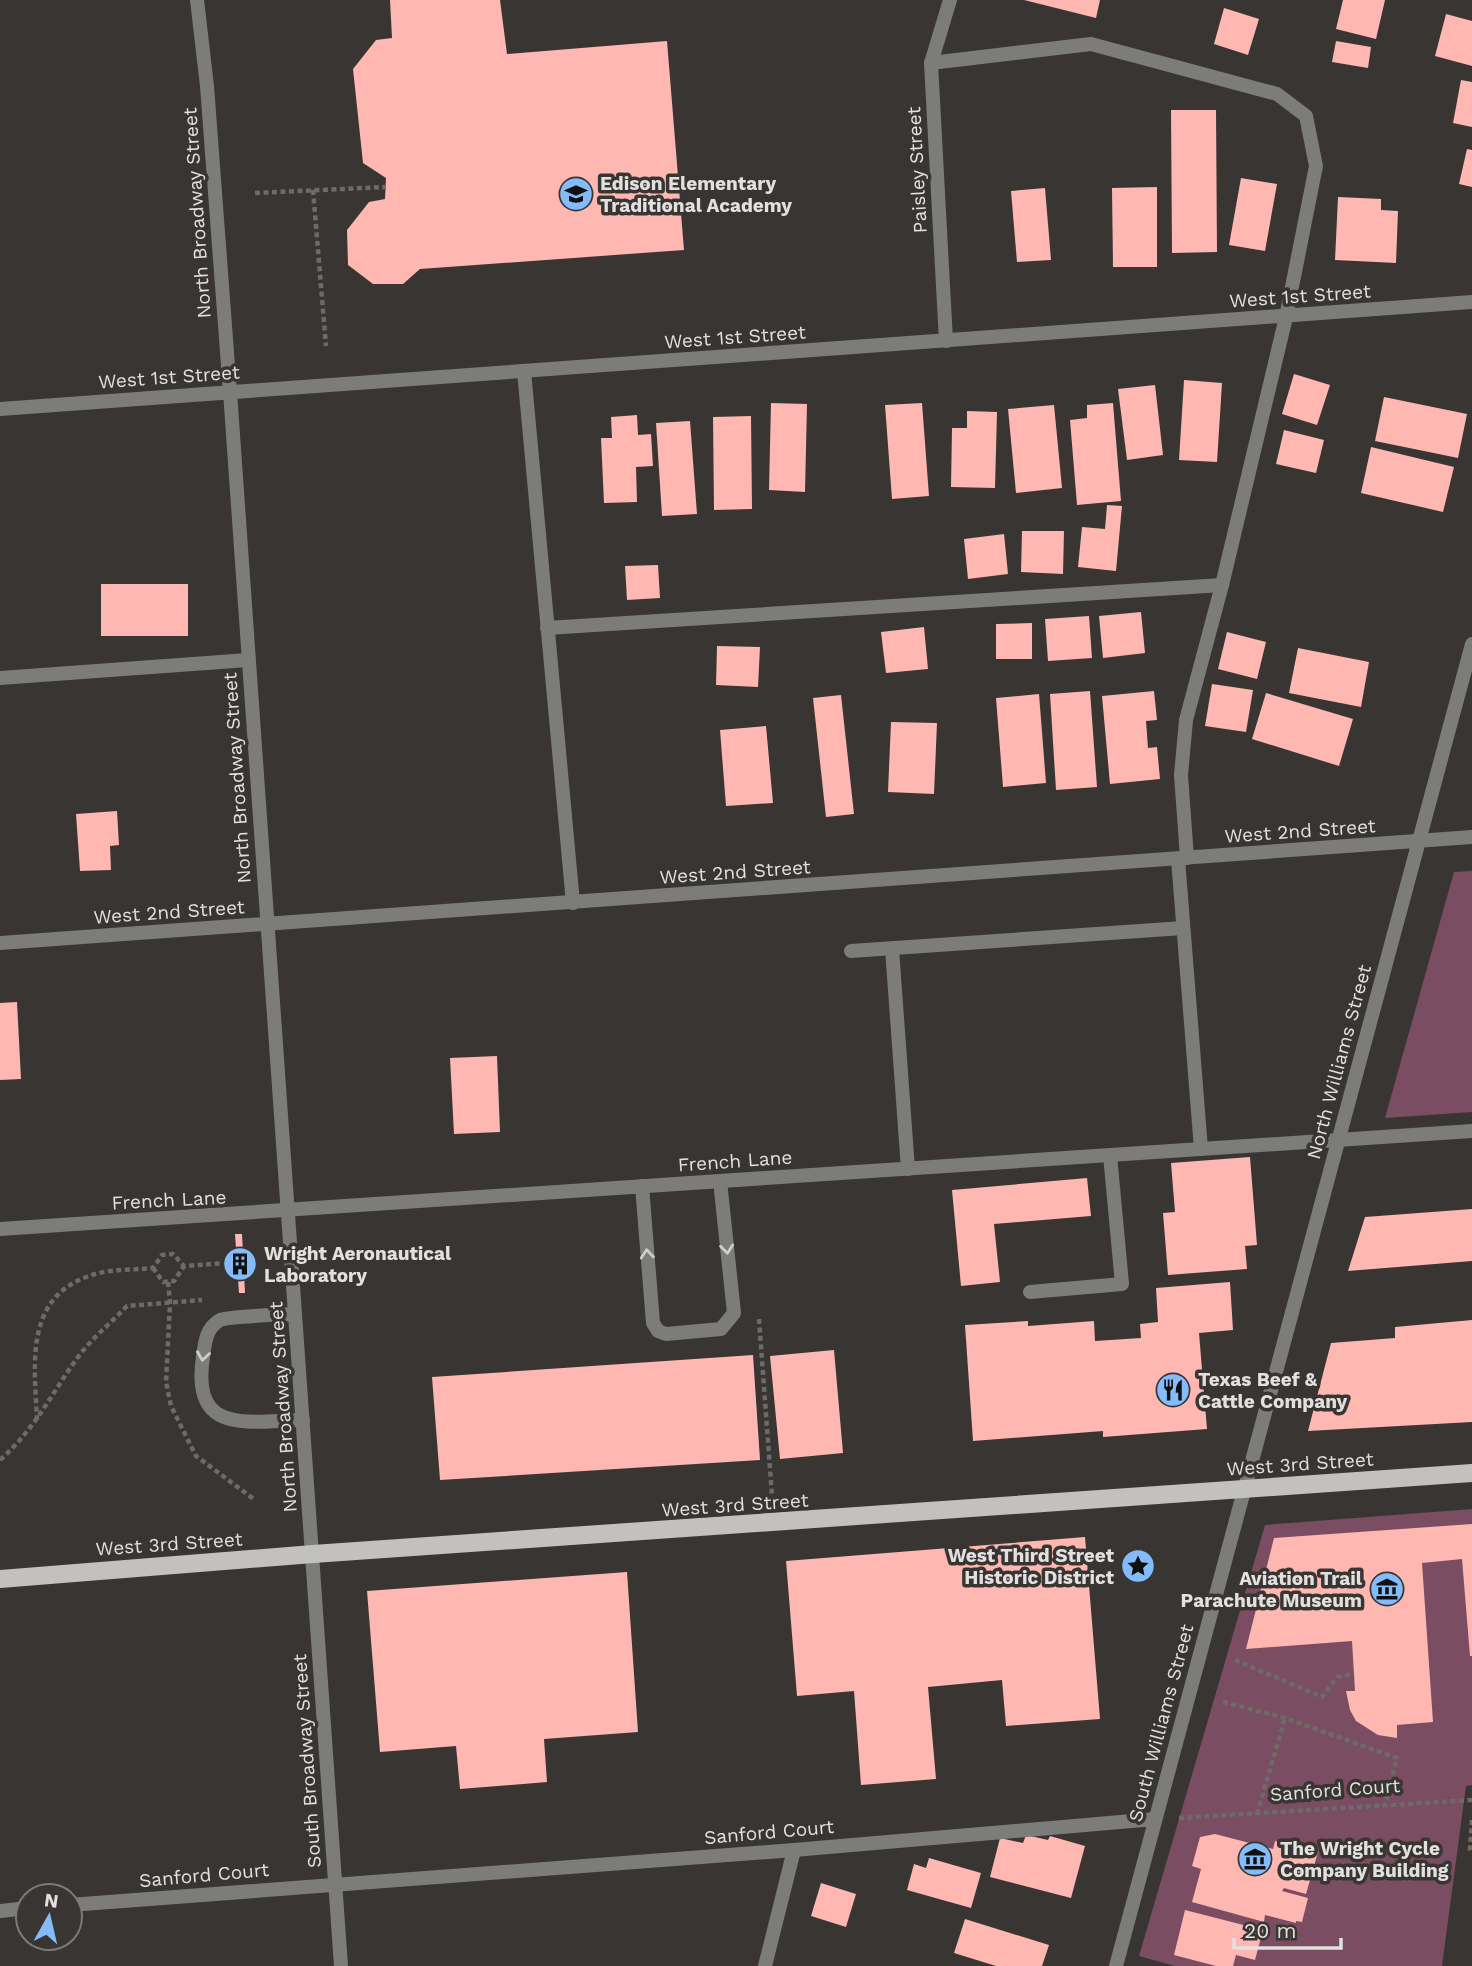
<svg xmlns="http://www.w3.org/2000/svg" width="1472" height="1966" font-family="'Work Sans',sans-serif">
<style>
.green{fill:#7b4d62}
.building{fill:#feb7b1}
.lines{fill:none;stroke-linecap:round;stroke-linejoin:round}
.path{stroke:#6d6a68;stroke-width:4.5;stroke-dasharray:5 3.5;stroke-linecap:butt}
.service{stroke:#7c7c7a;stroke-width:14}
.minor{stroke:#7c7c7a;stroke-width:14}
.tertiary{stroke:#7c7c7a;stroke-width:14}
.primary{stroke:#c2c1be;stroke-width:18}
.oneway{stroke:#cecdcc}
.labels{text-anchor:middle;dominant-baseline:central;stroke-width:7;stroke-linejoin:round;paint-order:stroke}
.street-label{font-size:19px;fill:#e3e1e0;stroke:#383533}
.poi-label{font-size:19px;font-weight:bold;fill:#e3e1e0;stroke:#383533;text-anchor:start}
</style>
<rect width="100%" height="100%" fill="#383533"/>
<g class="green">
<path d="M1472 871V1112L1385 1118 1454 872Z"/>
<path d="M1472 1509V1785L1466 1786 1442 1966H1175L1139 1956 1265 1525Z"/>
</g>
<g class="building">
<path d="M390 0H500L507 54 667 41 684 250 420 269 403 284H373L348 265 347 230 369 202 385 199 386 178 363 163 353 69 376 40 392 38Z"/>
<path d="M1024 0H1100L1096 18Z"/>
<path d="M1343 0H1385L1376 39 1336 29Z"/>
<path d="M1224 8 1259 19 1248 55 1214 44Z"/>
<path d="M1446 14 1472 21V66L1435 56Z"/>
<path d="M1336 41 1371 47 1368 68 1332 62Z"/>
<path d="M1461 80 1472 82V127L1453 123Z"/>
<path d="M1171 110H1216L1217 252 1172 253Z"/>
<path d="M1467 149 1472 150V187L1459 184Z"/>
<path d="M1241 178 1277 184 1265 251 1229 245Z"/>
<path d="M1157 187V267H1113L1112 188Z"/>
<path d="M1045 188 1051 260 1017 262 1011 191Z"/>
<path d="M1338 197 1381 199V210L1398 211 1396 263 1335 260Z"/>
<path d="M1294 374 1330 385 1317 425 1282 414Z"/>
<path d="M1184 380 1222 383 1217 462 1179 460Z"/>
<path d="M1155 385 1163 455 1127 460 1118 389Z"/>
<path d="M1384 397 1467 414 1458 458 1375 441Z"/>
<path d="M771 403 807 404 805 492 769 490Z"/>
<path d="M922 403 929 496 892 499 885 405Z"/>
<path d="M1113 403 1121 501 1077 505 1070 420 1087 418V405Z"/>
<path d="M1054 405 1062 488 1016 493 1008 409Z"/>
<path d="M967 411 997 412 995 488 951 487 952 428H967Z"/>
<path d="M637 415 638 435 651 434 653 466 636 467 637 502 604 503 601 438H612L611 417Z"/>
<path d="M751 416 752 509 714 510 713 417Z"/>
<path d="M690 421 697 514 662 516 656 423Z"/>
<path d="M1284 430 1324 440 1316 473 1276 464Z"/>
<path d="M1371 447 1454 467 1443 512 1361 493Z"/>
<path d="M1107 505 1122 506 1116 571 1078 567 1082 527 1105 529Z"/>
<path d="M1022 531H1064L1063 574 1021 572Z"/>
<path d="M1004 534 1008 574 968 579 964 539Z"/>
<path d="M658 565 660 598 627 600 625 566Z"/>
<rect x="101" y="584" width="87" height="52"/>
<path d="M1141 612 1145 653 1103 658 1099 616Z"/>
<path d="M1089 616 1092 658 1048 661 1045 619Z"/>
<path d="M1032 623V659H996V624Z"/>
<path d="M924 627 928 669 886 673 881 632Z"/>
<path d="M1227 632 1266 642 1257 679 1218 669Z"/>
<path d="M717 646 760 647 758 687 716 685Z"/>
<path d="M1298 648 1369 662 1361 707 1289 693Z"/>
<path d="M1212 684 1253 690 1246 732 1205 726Z"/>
<path d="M1090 691 1097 787 1056 790 1050 694Z"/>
<path d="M1154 691 1157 720 1146 721 1148 748 1157 747 1160 779 1110 784 1102 696Z"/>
<path d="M1266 693 1353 719 1339 766 1252 739Z"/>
<path d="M1039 694 1046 783 1003 787 996 698Z"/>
<path d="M841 695 854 814 826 817 813 698Z"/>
<path d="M891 722 937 723 934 794 888 792Z"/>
<path d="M766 726 773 803 726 806 720 730Z"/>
<path d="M117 811 119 845 110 846 111 870 80 871 76 814Z"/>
<path d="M17 1002 21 1079 0 1080V1003Z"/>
<path d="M497 1056 500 1132 454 1134 450 1058Z"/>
<path d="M1250 1157 1257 1245 1245 1246 1247 1269 1168 1275 1163 1213 1175 1212 1171 1163Z"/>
<path d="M1087 1178 1091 1216 994 1224 1000 1282 961 1286 952 1190Z"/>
<path d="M1472 1209V1261L1348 1271 1365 1217Z"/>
<path d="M235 1234H242L245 1293H239Z"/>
<path d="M1230 1282 1233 1330 1199 1333 1207 1429 1103 1437V1431L973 1441 965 1325 1028 1321V1326L1094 1321 1095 1341 1141 1338 1140 1324 1158 1322 1156 1288Z"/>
<path d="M1472 1320V1422L1308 1431 1331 1343 1395 1338V1327Z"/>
<path d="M834 1350 843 1453 780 1459 770 1356Z"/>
<path d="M753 1355 760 1460 440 1480 432 1377Z"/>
<path d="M1472 1524V1656H1470L1462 1559 1422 1563 1433 1722 1397 1725V1738L1378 1735 1356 1721 1350 1710 1346 1691H1355L1352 1641 1246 1649 1274 1538Z"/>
<path d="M1085 1537 1100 1719 1006 1726 1002 1680 928 1687 936 1779 861 1785 854 1691 797 1696 786 1561Z"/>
<path d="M627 1572 638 1732 544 1739 547 1782 460 1789 456 1746 380 1752 367 1591Z"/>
<path d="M1215 1834 1273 1849 1275 1841 1318 1852 1306 1894 1284 1888 1282 1891 1308 1898 1302 1922 1296 1921V1923L1265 1915 1264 1922 1192 1902 1201 1869 1192 1866 1200 1837Z"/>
<path d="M1026 1835 1048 1840 1050 1836 1085 1846 1071 1898 990 1877 1000 1838 1023 1843Z"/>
<path d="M929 1858 981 1873 971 1908 907 1890 914 1864 926 1868Z"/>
<path d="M821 1883 856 1894 846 1927 811 1916Z"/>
<path d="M1185 1910 1263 1930 1255 1960 1236 1955 1233 1966H1216L1174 1955Z"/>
<path d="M965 1919 1049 1945 1042 1966H996L954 1953Z"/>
</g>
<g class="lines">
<g class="path">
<path d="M313 190 326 346"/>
<path d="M255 193 386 187"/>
<path d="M153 1268 163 1282 174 1281 184 1266"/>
<path d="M168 1282 170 1303 166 1382 171 1406 196 1456 255 1500"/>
<path d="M759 1319 772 1496"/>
<path d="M37 1420C34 1359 24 1292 99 1273 115 1269 135 1270 153 1268L162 1255 173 1254 184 1266 241 1262"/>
<path d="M0 1460C36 1428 51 1394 78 1357 92 1338 111 1323 127 1306L202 1300"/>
<path d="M1235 1660 1322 1697 1337 1677 1354 1674"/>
<path d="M1223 1702 1285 1718 1397 1758 1385 1806"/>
<path d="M1257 1814 1285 1718"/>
<path d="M1179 1818 1472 1800"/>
<path d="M1472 1820 1470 1849 1472 1853"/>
</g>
<g class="service">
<path d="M931 63 1091 44 1277 94 1306 116 1316 166 1286 317 1222 585 1186 720 1181 775 1187 858"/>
<path d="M524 371 573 903"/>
<path d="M547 628 1222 585"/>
<path d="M0 678 248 660"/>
<path d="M1178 859 1201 1149"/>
<path d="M892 949 908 1169"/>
<path d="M851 951 1183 928"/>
<path d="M642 1186 653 1323 658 1331 666 1334 721 1329 734 1313 720 1181"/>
<path d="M0 1229 1472 1131"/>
<path d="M1030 1292 1122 1284 1110 1155"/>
<path d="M295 1314C283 1315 228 1316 220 1320 206 1328 205 1342 203 1357 191 1436 248 1421 303 1420"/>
<path d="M70 1905 794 1850 1155 1819"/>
<path d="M0 1911 28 1908"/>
<path d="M765 1966 794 1850"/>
</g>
<g class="minor">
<path d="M946 341 931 63 950 0"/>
<path d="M0 409 1472 302"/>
<path d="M0 943 1472 837"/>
<path d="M1116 1966 1472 644"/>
</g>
<path class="tertiary" d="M197 0 207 86 230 392 341 1966"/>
<path class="primary" d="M0 1579 313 1554 1472 1473"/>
</g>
<defs><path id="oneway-chevron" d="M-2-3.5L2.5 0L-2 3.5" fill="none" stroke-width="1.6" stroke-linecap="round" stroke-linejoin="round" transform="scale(1.75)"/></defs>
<g class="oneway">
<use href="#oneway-chevron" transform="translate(727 1249) rotate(84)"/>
<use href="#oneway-chevron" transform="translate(647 1254) rotate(-95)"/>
<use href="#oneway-chevron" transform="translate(203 1356) rotate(98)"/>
</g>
<defs>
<g id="school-disc" transform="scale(1.75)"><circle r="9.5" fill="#84bcfb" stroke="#383533"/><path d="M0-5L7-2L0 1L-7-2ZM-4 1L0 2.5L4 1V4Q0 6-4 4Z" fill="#111"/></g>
<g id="building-disc" transform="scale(1.75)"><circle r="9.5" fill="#84bcfb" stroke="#383533"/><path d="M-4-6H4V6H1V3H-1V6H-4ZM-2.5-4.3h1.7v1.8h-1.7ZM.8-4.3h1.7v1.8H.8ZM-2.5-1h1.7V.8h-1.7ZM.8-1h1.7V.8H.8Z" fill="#111"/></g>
<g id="restaurant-disc" transform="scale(1.75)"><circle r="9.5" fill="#84bcfb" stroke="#383533"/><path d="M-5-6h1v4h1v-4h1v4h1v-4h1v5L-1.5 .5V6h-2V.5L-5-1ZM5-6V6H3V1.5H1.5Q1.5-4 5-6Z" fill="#111"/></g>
<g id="sight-disc" transform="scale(1.75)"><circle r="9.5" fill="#84bcfb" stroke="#383533"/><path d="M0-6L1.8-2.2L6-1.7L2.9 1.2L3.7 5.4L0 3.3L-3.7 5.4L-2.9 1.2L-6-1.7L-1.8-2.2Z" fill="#111"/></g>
<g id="museum-disc" transform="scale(1.75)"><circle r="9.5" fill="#84bcfb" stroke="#383533"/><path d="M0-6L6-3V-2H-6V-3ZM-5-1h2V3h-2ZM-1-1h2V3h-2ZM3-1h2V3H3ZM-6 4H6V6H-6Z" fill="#111"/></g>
</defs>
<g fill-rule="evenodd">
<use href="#school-disc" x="576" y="194"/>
<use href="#building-disc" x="240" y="1264"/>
<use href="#restaurant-disc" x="1173" y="1390"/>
<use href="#sight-disc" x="1138" y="1566"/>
<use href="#museum-disc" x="1387" y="1589"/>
<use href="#museum-disc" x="1255" y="1859"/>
</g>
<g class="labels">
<g class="street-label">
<text transform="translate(917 170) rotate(-93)">Paisley Street</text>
<text transform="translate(197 213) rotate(-94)">North Broadway Street</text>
<text transform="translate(1300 296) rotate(-4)">West 1st Street</text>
<text transform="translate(735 337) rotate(-4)">West 1st Street</text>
<text transform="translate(169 377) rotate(-4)">West 1st Street</text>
<text transform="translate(237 778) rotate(-94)">North Broadway Street</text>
<text transform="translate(1300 831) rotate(-4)">West 2nd Street</text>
<text transform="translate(735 872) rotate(-4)">West 2nd Street</text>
<text transform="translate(169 912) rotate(-4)">West 2nd Street</text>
<text transform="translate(1339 1062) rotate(-75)">North Williams Street</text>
<text transform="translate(735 1161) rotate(-4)">French Lane</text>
<text transform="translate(169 1200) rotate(-3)">French Lane</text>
<text transform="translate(283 1407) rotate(-94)">North Broadway Street</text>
<text transform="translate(1300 1464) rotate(-4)">West 3rd Street</text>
<text transform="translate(735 1505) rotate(-4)">West 3rd Street</text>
<text transform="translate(169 1544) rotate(-4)">West 3rd Street</text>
<text transform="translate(1161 1723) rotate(-75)">South Williams Street</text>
<text transform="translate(307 1761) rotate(-94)">South Broadway Street</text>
<text transform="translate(1335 1790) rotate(-4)">Sanford Court</text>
<text transform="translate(769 1832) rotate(-5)">Sanford Court</text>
<text transform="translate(204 1875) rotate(-5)">Sanford Court</text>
</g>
<g class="poi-label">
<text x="600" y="183">Edison Elementary<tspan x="600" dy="22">Traditional Academy</tspan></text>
<text x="264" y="1253">Wright Aeronautical<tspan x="264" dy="22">Laboratory</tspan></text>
<text x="1198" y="1379">Texas Beef &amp;<tspan x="1198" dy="22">Cattle Company</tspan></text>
<text x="1114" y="1555" text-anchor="end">West Third Street<tspan x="1114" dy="22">Historic District</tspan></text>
<text x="1362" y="1578" text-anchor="end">Aviation Trail<tspan x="1362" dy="22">Parachute Museum</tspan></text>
<text x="1280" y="1848">The Wright Cycle<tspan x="1280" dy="22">Company Building</tspan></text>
</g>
</g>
<g transform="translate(49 1917) rotate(8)"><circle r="33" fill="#383533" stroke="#7c7a78" stroke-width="2"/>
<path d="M0-5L12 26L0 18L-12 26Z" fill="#84bcfb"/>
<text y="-10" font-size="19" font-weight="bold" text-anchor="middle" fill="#e3e1e0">N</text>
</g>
<path d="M1234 1938v10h107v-10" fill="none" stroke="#e3e1e0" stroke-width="3.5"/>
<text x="1244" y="1938" font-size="21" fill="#e3e1e0" stroke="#383533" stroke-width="5" paint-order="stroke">20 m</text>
</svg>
